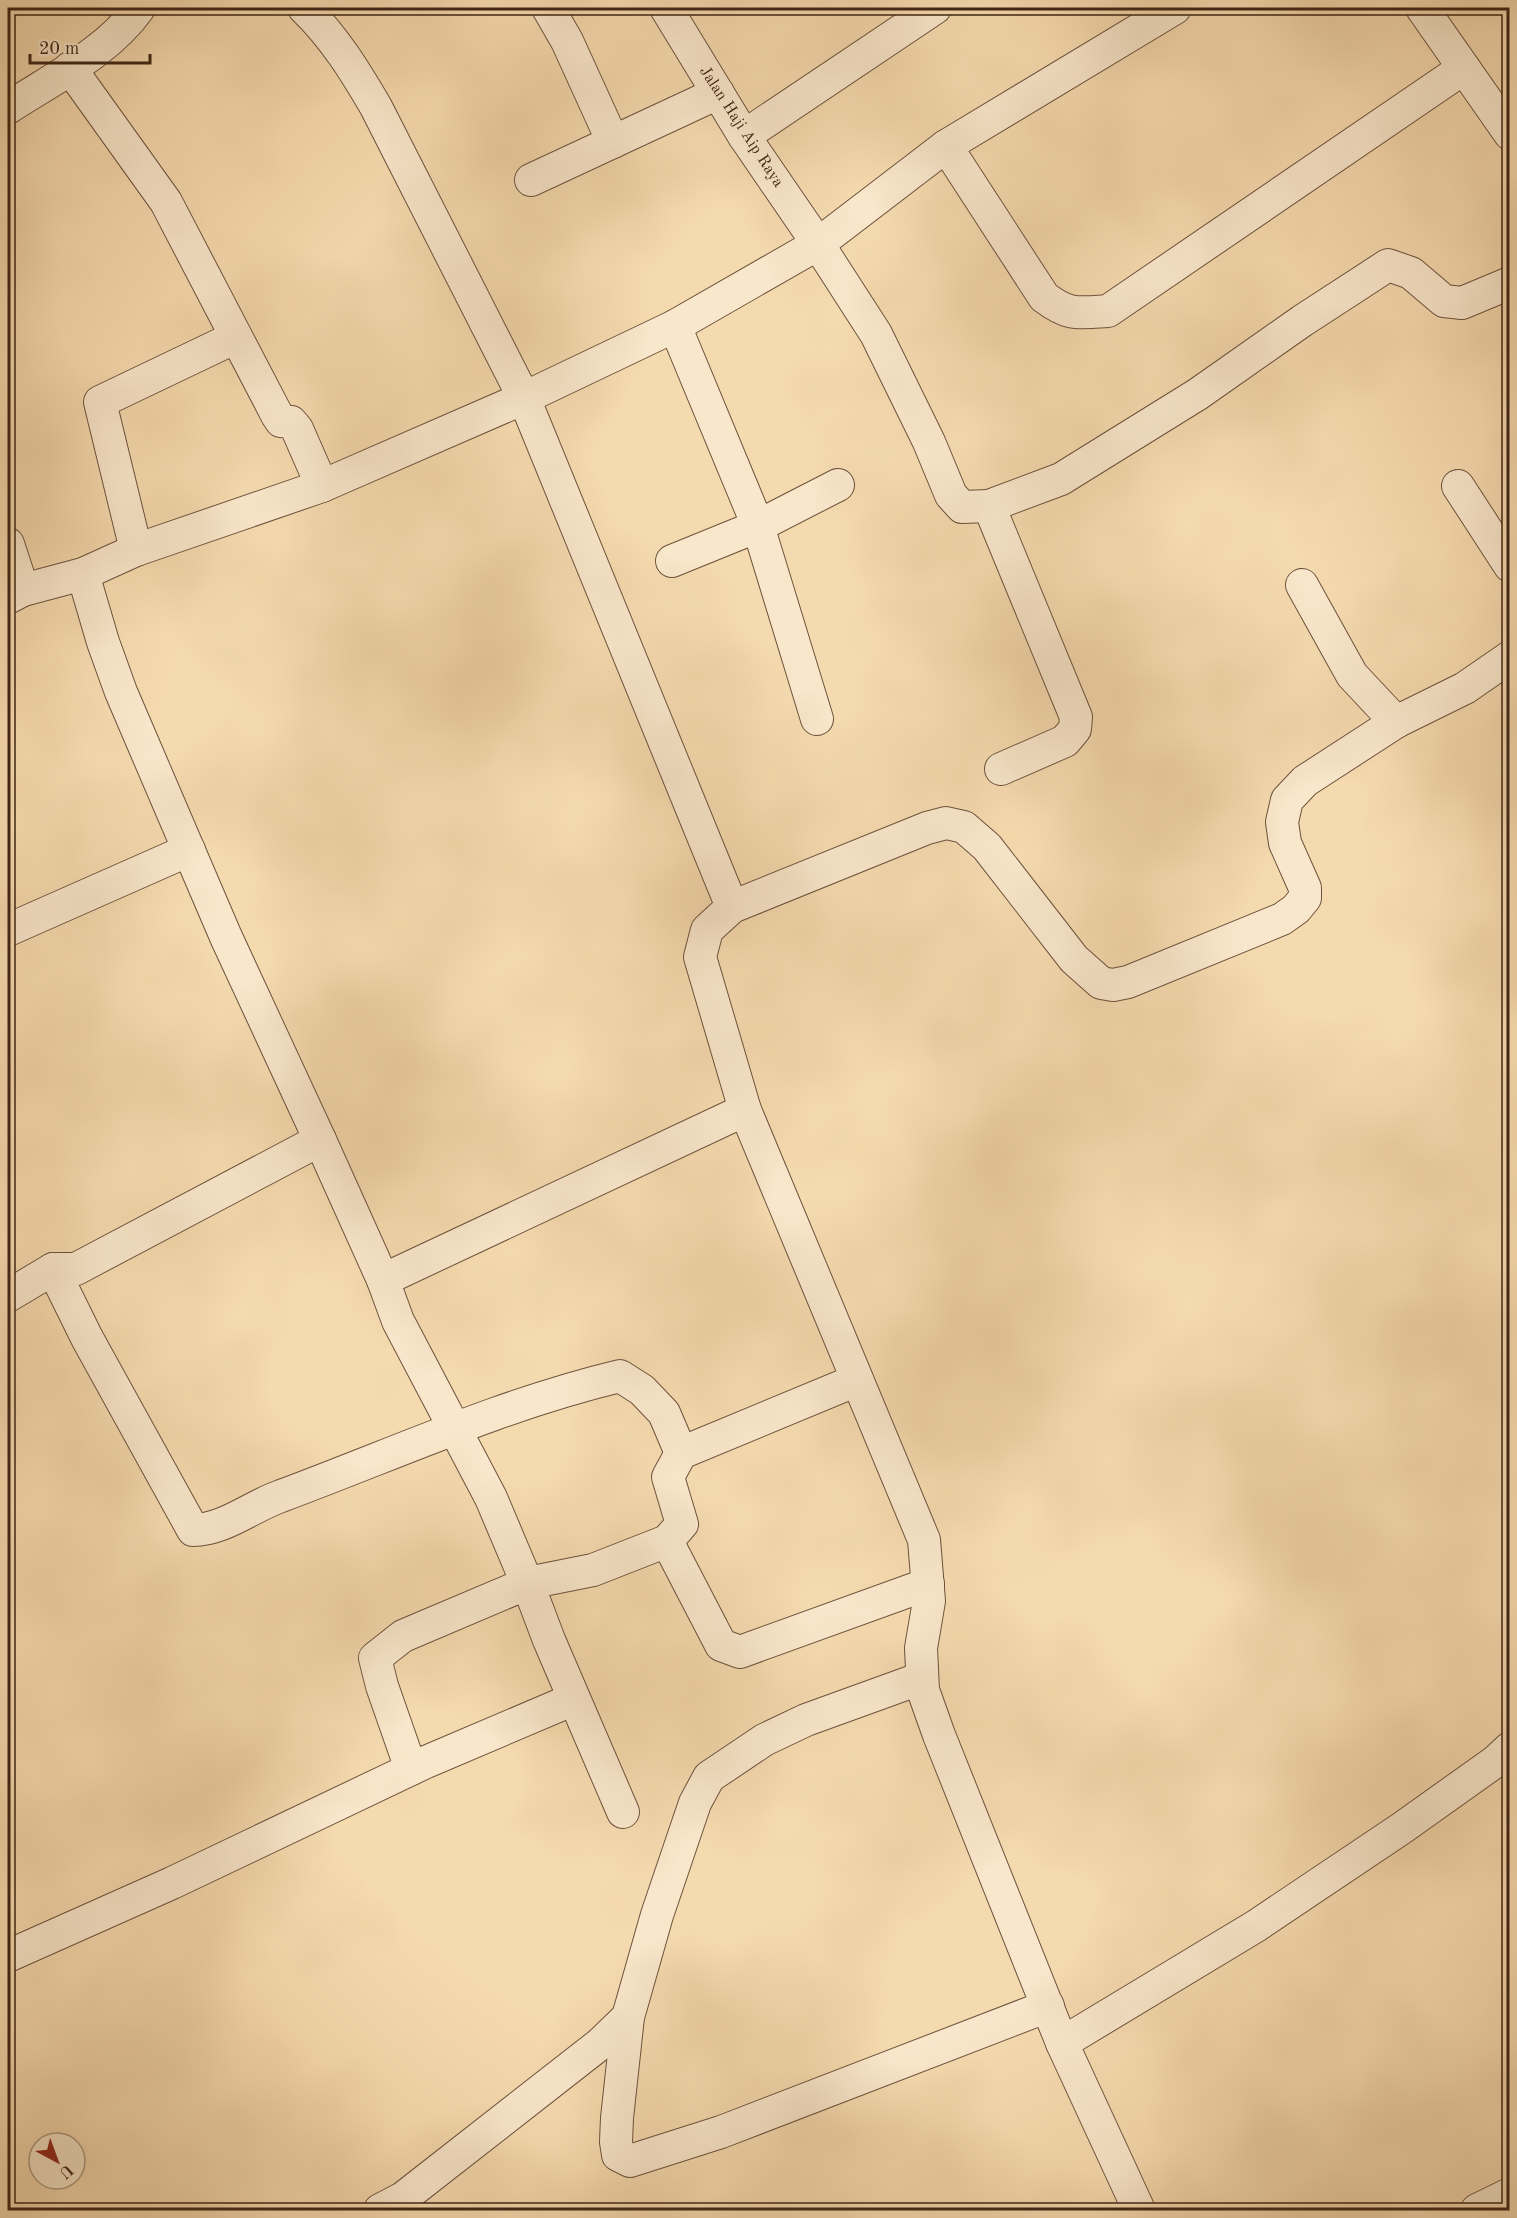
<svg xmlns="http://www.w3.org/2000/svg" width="1517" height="2218" font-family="'Old Standard TT',serif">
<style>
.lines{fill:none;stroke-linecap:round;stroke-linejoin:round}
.street-casing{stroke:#6c523c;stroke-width:34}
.street{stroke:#f9e7cb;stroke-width:32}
.labels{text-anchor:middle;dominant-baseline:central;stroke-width:4.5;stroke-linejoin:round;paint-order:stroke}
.street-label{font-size:16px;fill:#3e2515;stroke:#f9e7cb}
</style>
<rect width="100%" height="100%" fill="#f6daaf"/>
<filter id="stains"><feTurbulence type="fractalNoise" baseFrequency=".00333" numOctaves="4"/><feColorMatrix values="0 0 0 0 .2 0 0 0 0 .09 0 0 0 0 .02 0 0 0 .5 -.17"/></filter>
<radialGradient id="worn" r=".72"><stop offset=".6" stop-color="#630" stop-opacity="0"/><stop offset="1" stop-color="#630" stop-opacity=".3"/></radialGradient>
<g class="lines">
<g class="street-casing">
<g id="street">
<path d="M304 8C334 37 355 71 376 107L524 398 732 907 707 930 700 957 745 1110 924 1540 929 1601 921 1648 923 1690 939 1735 1062 2043 1139 2210"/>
<path d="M548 8 567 41 613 142"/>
<path d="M666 8 744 136 818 244 876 334 929 442 951 495 962 507 989 506 1061 479 1198 394 1302 321 1388 265 1411 273 1444 301 1462 303 1510 283"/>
<path d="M1422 8 1510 134"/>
<path d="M70 68 166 202 277 415 281 421 291 422 297 429 322 486"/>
<path d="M8 108C52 79 108 52 139 8"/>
<path d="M744 136 935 8"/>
<path d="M946 146 1044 297C1069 316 1077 313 1108 311L1464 68"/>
<path d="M531 180 718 93"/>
<path d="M675 326 758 526 817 719"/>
<path d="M1458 486 1510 566"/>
<path d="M989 506 1076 717 1075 729 1065 741 1001 769"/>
<path d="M8 544 23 590"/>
<path d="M136 550 100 402 236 337"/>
<path d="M672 561 758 526 838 485"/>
<path d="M83 574 103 642 121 692 226 937 320 1140 383 1280 398 1321 491 1498 532 1595 549 1640 623 1812"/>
<path d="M1302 585 1352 675 1396 722"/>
<path d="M8 598 23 590 83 574 136 550 322 486 524 398 675 326 818 244 946 146 1175 8"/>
<path d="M732 907 927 828 946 823 964 827 987 847 1074 959 1101 983 1113 985 1128 982 1282 919 1296 909 1305 898V888L1285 843 1282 822 1287 800 1305 781 1396 722 1465 688 1510 657"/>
<path d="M8 930 189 850"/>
<path d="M53 1269 87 1338 193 1530C224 1530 252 1506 281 1496 394 1454 503 1404 620 1376L642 1390 664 1413 681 1453"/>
<path d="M383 1280 745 1110"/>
<path d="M8 1296 53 1269H76L320 1140"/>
<path d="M857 1380 681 1453 668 1477 682 1524 667 1541 721 1645 740 1652 928 1584"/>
<path d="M922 1678 806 1720 764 1740 709 1777 695 1803 657 1915 628 2017 617 2118 616 2142 618 2155 630 2161 721 2132 1048 2006"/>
<path d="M411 1769 382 1686 375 1658 403 1636 528 1583 593 1570 667 1541"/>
<path d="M8 1956 172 1883 426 1762 574 1699"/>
<path d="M1062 2043 1256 1926 1402 1828 1496 1761 1510 1748"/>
<path d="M380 2210 403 2198 600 2044 628 2017"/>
<path d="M1477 2210 1510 2194"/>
</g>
</g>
<use href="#street" class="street"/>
</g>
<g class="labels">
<g class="street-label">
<text transform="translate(741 127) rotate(57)">Jalan Haji Aip Raya</text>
</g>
</g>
<rect width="1517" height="2218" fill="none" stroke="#f6daaf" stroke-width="30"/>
<rect x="9" y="9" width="1499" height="2200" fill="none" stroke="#3e2515" stroke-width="3"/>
<rect x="15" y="15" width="1487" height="2188" fill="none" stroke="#3e2515" stroke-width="1.5"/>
<g transform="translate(57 2161) rotate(139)"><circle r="28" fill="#f9e7cb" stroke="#ae9982" stroke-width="1.5"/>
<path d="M0-4.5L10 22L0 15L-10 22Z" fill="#8f2418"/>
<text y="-9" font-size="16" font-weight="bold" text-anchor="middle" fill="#3e2515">U</text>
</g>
<path d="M30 54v9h120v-9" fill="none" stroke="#3e2515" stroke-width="3"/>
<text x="39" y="54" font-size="18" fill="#3e2515" stroke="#f9e7cb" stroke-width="4.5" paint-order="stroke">20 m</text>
<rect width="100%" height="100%" filter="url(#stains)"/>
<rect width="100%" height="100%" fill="url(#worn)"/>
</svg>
